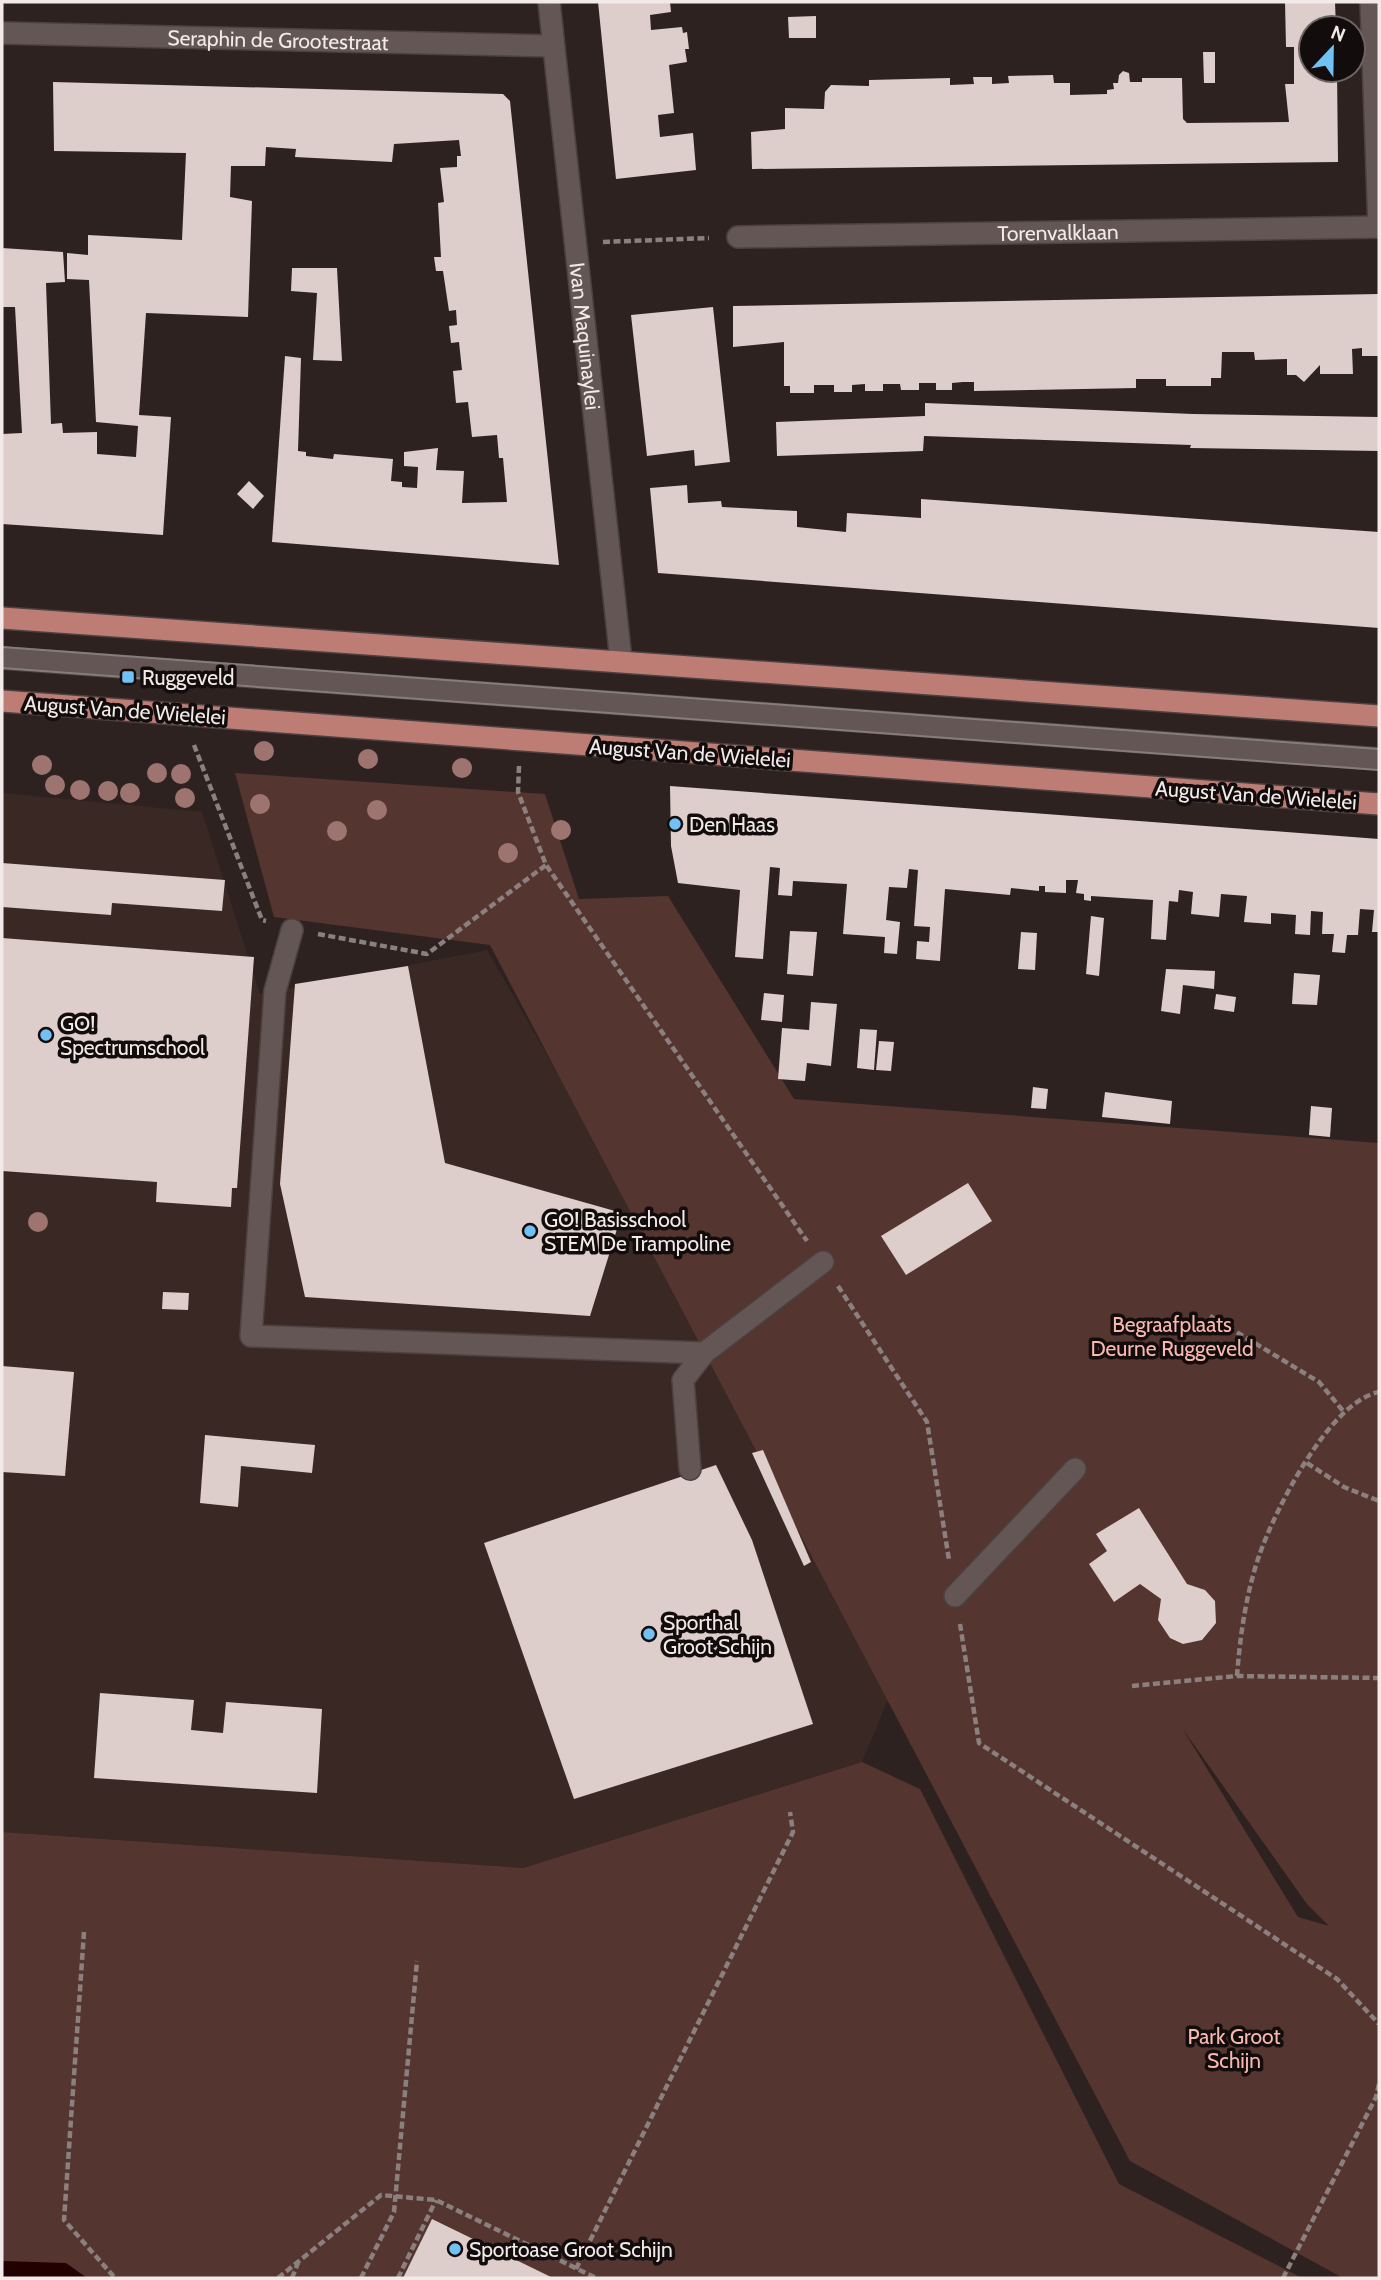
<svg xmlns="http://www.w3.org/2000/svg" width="1381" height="2280" font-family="Cabin,sans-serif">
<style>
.built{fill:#3a2825}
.green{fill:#553530;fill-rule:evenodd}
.water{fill:#200}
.building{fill:#ddcdcb}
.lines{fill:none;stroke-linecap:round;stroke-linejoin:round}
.minor-casing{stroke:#4a4140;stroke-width:24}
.major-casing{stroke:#4a4140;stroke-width:24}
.path{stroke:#8a817f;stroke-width:4.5;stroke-dasharray:7 3.5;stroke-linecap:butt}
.minor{stroke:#635654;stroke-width:21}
.major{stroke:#bd7d74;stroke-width:21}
.tram{stroke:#867d7b;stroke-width:2}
.tree{fill:#9d746f}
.poi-dot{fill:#71c1f5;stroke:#120d0c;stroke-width:2.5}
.labels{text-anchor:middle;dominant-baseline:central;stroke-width:7;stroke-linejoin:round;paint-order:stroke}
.street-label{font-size:21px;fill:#f2eae9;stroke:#120d0c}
.poi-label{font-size:21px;fill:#f2eae9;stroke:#120d0c;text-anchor:start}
.park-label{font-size:21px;fill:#f9b8af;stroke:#120d0c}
</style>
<rect width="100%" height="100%" fill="#2d2220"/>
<path class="built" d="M2 793 202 812 260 994 487 950 730 1375 888 1700 862 1762 523 1868 2 1832Z"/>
<g class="green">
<path d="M235 773 545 794 579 899 668 896 794 1099 1379 1143V2278H1343L1130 2161 490 945 274 917ZM1182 1728 1307 1904 1329 1926 1298 1917Z"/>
<path d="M862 1762 920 1789 1119 2184 1302 2278H2V1832L523 1868Z"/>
</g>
<path class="water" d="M2 2261 66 2263 87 2278H2Z"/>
<g class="building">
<path d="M598 2H670L671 12 650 15 651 30 682 27 683 33 687 32 689 49H685L687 62 669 65 674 113 658 115 660 137 693 133 696 170 616 179Z"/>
<path d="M1285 2H1335L1336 28H1311V70H1337L1338 162 752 169 751 132 785 129V108L824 109 825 92 831 85 869 86V80L950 78V85L974 84 973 77H992V84L1009 83 1008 76 1053 75 1054 83H1070V95L1107 94V90L1114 89 1113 83H1118L1119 75 1123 71 1129 73 1130 82H1142V78H1182L1183 119 1187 123 1289 122 1285 84H1294V47H1286Z"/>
<path d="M816 16V38H789L788 17Z"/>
<path d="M1203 52H1215V83H1204Z"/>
<path d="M53 82 503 94 510 101 559 565 272 542 285 356 301 358 298 451 306 452V456L333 459 334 454 393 459 391 481 402 482V487L417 488 418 467 404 466V452L438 448 436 470 464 471 462 503 507 502 503 458H499L497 435 472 437 468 402 456 403 453 371 462 370 459 342 451 343 449 326 457 325 456 310 449 311 443 271H436L434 257H441L438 203 444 202 440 168 457 167V156H461L459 140 394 144 392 162 295 157 296 149 266 147 265 166H231L230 197 252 201 248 317 146 313 139 415 171 417 163 535 2 524V434L22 433 15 307H2V248L63 252 65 282 46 283 51 424 62 423 63 433 97 432V454L136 457 138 426 96 422 89 280 67 279V253L88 255V235L182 240 186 153 54 151Z"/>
<path d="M292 268H337L342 361 313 360 317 293 291 291Z"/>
<path d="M1379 294V356H1362V348L1352 349 1353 374H1320V365L1304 382 1296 375H1287V359L1255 360 1254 352H1222L1221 378H1211V386H1166V379H1136V388L974 391V382H963L952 383V390H936V383H919V390H901L900 384H883V391H865V384L852 385V392H834V385H814V393H790V386H784V342L733 347V306Z"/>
<path d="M713 307 730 462 695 466 694 450 647 456 631 315Z"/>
<path d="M925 403 1193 414 1379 417V451L1190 448 1191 445 924 436 923 451 777 456 776 422 925 416Z"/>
<path d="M249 481 264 496 253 509 237 494Z"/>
<path d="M687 485 688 503 721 501 722 507 797 511V527L846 532 847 513 921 518V499L1379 532V628L658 573 650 488Z"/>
<path d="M670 786 1379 839V932H1372L1374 910 1360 909 1358 935H1347L1345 953 1332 952 1334 934H1322L1323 912 1311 911 1310 935 1295 934 1296 915 1271 913V924L1244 922 1247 896 1221 894 1219 917 1191 914 1193 892 1179 890 1178 902 1169 901 1166 940 1151 939 1153 900 1091 896V901L1084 900V894L1076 893 1078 880H1066V893L1045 892V886H1039V891L1011 888 1010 895 945 889 940 961 916 959 917 941 929 942 930 927 914 926 918 870 909 869 907 888 889 887 886 920 900 922 897 954 884 953 885 937 843 934 847 884 793 881 792 896 778 895 780 868 770 867 763 959 735 957 740 890 678 883 671 846Z"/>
<path d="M2 863 225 880 222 911 112 903 111 915 2 907Z"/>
<path d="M1091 916 1104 918 1099 976 1086 974Z"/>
<path d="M790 931 817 932 813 976 787 974Z"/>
<path d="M1021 932 1037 933 1035 970 1018 969Z"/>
<path d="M2 938 254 957 237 1188H232L231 1207 156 1202 157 1182 2 1171Z"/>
<path d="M408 966 445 1163 622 1213 590 1316 305 1297 280 1184 295 984Z"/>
<path d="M1166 969 1215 971 1214 989 1183 985 1180 1014 1161 1011Z"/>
<path d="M1294 973 1320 975 1317 1005 1292 1004Z"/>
<path d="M764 993 784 995 782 1022 761 1020Z"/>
<path d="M1216 994 1236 997 1234 1012 1214 1009Z"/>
<path d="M811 1002 837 1004 831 1066 807 1063 805 1081 778 1079 782 1028 809 1030Z"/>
<path d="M860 1029 877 1030 874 1070 857 1068Z"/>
<path d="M879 1041 894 1042 891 1071 876 1070Z"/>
<path d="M1033 1087 1048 1089 1046 1109 1031 1108Z"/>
<path d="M1105 1092 1172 1101 1170 1124 1102 1117Z"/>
<path d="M1311 1106 1332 1108 1330 1137 1309 1135Z"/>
<path d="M968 1183 992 1221 906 1275 881 1236Z"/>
<path d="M163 1292 189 1293 188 1310 162 1309Z"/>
<path d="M2 1366 74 1372 65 1476 2 1472Z"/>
<path d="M205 1435 315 1445 312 1473 241 1466 238 1507 200 1503Z"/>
<path d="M763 1450 811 1562 804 1566 752 1453Z"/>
<path d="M716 1465 752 1540 813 1724 574 1799 484 1543Z"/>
<path d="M1139 1508 1187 1584 1205 1590 1215 1601 1216 1623 1202 1640 1183 1644 1170 1638 1158 1620 1161 1599 1140 1584 1114 1602 1089 1564 1107 1551 1096 1534Z"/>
<path d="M100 1693 194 1700 191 1730 223 1733 226 1702 322 1709 317 1793 94 1778Z"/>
<path d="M432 2219 553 2278H403Z"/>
</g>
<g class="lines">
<g class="minor-casing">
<g id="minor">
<path id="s1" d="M549 2 621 660"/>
<path d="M1371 2 1379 227"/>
<path id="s2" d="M2 33 553 46"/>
<path id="s3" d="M738 237 1379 227"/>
<path d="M2 658 1379 759"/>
<path d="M292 930 275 991 251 1336 704 1353"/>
<path d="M690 1469 683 1380 704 1353 823 1262"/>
<path d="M955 1596 1075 1469"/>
</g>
</g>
<g class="major-casing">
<g id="major">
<path d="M2 618 1379 716"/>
<path d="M2 701 1379 804"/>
</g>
</g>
<g class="path">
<path d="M603 242 709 238"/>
<path d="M194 745 262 920 266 921"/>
<path d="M519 766 518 792 546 865 807 1241"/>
<path d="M318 934 427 954 546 865"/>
<path d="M838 1286 927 1422 949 1560"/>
<path d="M1210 1316 1319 1382 1344 1412"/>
<path d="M1307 1463 1344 1487 1379 1501"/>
<path d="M960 1624 979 1743 1337 1979 1379 2024"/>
<path d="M1237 1676C1240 1636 1246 1594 1259 1556 1275 1510 1329 1402 1379 1392"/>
<path d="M1132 1686 1237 1676 1379 1678"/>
<path d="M84 1932 64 2220 115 2278"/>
<path d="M576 2269 793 1832 790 1812"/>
<path d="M278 2278 381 2195 436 2200 596 2278"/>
<path d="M292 2278 298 2263"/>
<path d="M361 2278 394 2212 417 1961"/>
<path d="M398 2278 436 2200"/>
<path d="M1283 2278 1376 2097 1379 2084"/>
</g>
<use href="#minor" class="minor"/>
<use href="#major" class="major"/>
<g class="tram">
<path d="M2 647 1379 749"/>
<path d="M2 668 1379 770"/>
</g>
</g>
<g class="tree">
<circle cx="264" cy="751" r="10"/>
<circle cx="368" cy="759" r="10"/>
<circle cx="42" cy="765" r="10"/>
<circle cx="462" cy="768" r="10"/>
<circle cx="157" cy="773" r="10"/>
<circle cx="181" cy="774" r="10"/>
<circle cx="55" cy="785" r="10"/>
<circle cx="80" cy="790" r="10"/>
<circle cx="108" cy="791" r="10"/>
<circle cx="130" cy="793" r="10"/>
<circle cx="185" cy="798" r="10"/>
<circle cx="260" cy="804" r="10"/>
<circle cx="377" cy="810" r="10"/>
<circle cx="561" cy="830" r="10"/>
<circle cx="337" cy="831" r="10"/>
<circle cx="508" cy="853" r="10"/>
<circle cx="38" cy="1222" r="10"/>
</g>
<g class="poi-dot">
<rect x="121" y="670" width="14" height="14" rx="3.5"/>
<circle cx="675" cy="824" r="7"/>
<circle cx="46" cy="1035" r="7"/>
<circle cx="530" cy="1231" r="7"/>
<circle cx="649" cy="1634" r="7"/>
<circle cx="455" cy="2249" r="7"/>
</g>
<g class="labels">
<g class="street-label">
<text stroke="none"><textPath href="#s2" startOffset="276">Seraphin de Grootestraat</textPath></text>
<text stroke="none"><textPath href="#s3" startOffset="320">Torenvalklaan</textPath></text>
<text stroke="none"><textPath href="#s1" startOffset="336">Ivan Maquinaylei</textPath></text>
<text transform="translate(125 710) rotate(4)">August Van de Wielelei</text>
<text transform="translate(690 753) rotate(4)">August Van de Wielelei</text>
<text transform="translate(1256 795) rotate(4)">August Van de Wielelei</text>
</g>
<g class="poi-label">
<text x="142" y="677">Ruggeveld</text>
<text x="689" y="824">Den Haas</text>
<text x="60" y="1023">GO!<tspan x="60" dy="24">Spectrumschool</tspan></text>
<text x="544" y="1219">GO! Basisschool<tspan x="544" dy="24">STEM De Trampoline</tspan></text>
<text x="663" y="1622">Sporthal<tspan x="663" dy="24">Groot Schijn</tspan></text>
<text x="469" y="2249">Sportoase Groot Schijn</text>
</g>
<g class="park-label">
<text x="1172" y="1324">Begraafplaats<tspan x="1172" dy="24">Deurne Ruggeveld</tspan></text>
<text x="1234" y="2036">Park Groot<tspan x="1234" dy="24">Schijn</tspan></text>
</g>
</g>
<rect width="1381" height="2280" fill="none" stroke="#f2eae9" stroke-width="7"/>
<g transform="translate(1332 49) rotate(22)"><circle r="33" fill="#120d0c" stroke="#6c6564" stroke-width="2"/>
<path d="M0-5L12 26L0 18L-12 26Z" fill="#71c1f5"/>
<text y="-10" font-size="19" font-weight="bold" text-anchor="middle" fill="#f2eae9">N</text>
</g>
</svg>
